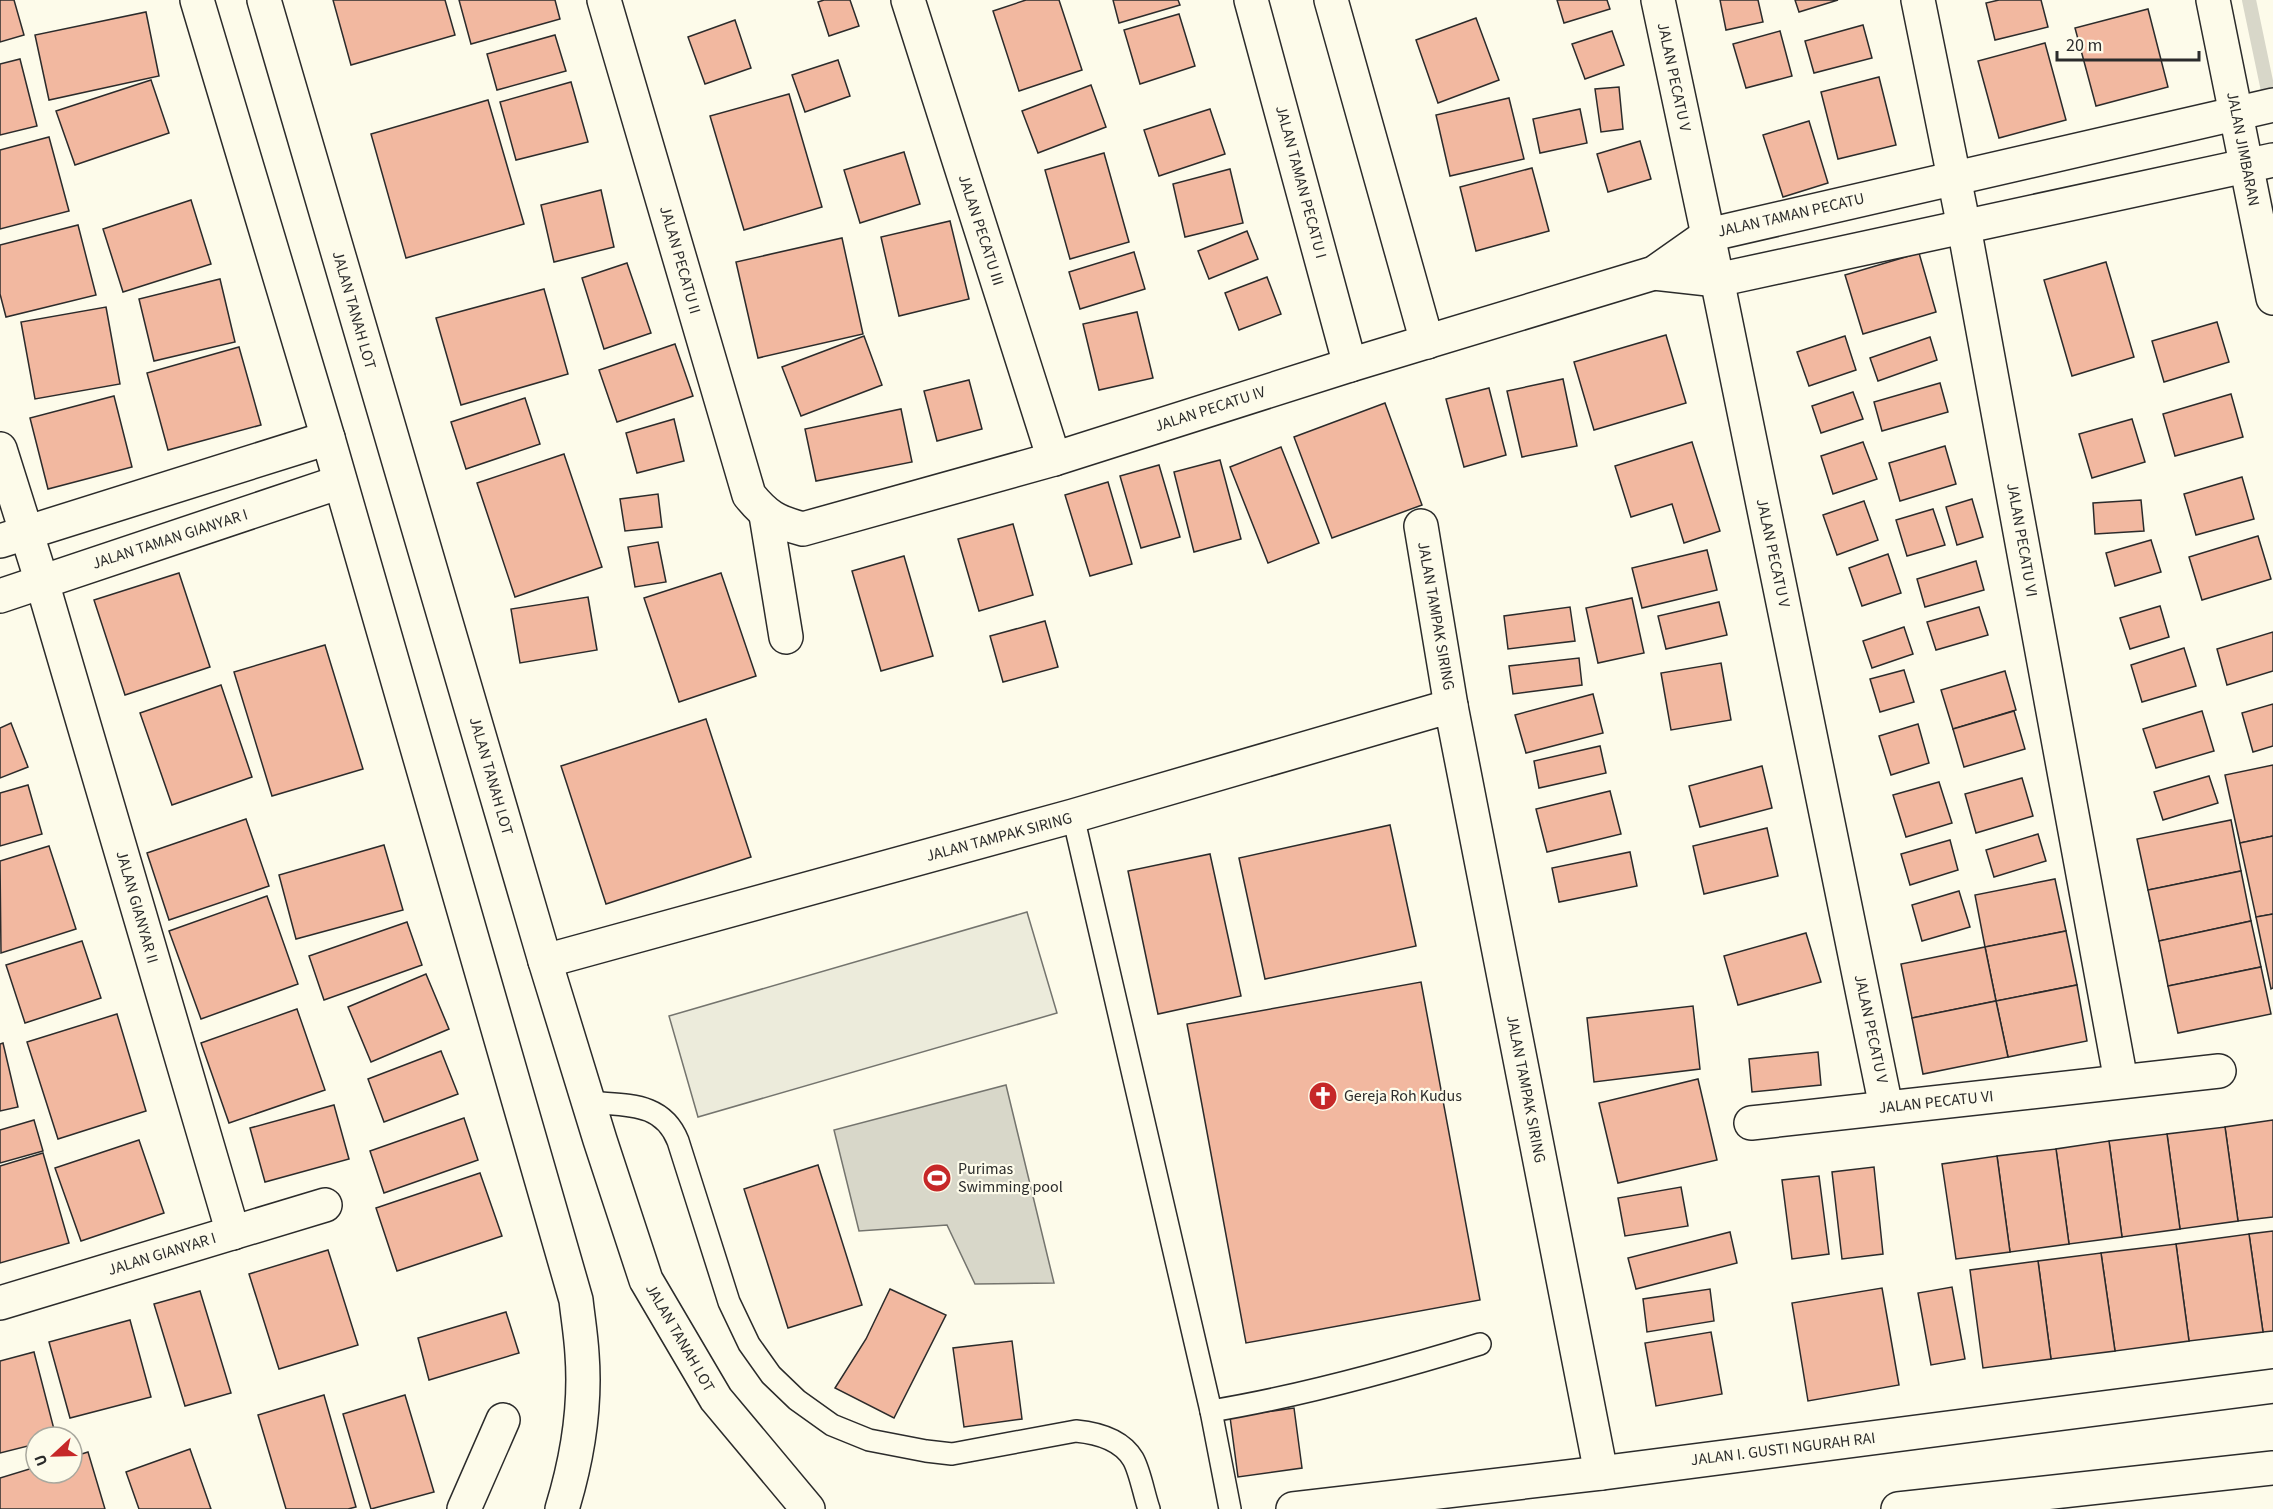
<svg xmlns="http://www.w3.org/2000/svg" width="2273" height="1509" font-family="'Source Sans 3',sans-serif">
<style>
.green{fill:#ecebdb;stroke:#74746e;stroke-width:1.5}
.water{fill:#d8d7c9;stroke:#74746e;stroke-width:1.5}
.lines{fill:none;stroke-linecap:round;stroke-linejoin:round}
.stream{stroke:#d8d7c9;stroke-width:14}
.building{fill:#f2b8a0;stroke:#2b2b2b;stroke-width:1.5}
.lane-casing{stroke:#2b2b2b;stroke-width:24}
.street-casing{stroke:#2b2b2b;stroke-width:36}
.lane{stroke:#fdfbea;stroke-width:21}
.street{stroke:#fdfbea;stroke-width:33}
.labels{text-anchor:middle;dominant-baseline:central;stroke-width:4.5;stroke-linejoin:round;paint-order:stroke}
.street-label{font-size:16px;fill:#2b2b2b;stroke:#fdfbea}
.poi-label{font-size:16px;fill:#2b2b2b;stroke:#fdfbea;text-anchor:start}
</style>
<rect width="100%" height="100%" fill="#fdfbea"/>
<path class="green" d="M1027 912 1057 1013 698 1117 669 1016Z"/>
<path class="water" d="M1006 1085 1054 1283 975 1284 947 1225 859 1231 834 1130Z"/>
<g class="lines">
<path class="stream" d="M2249 0 2271 105"/>
</g>
<g class="building">
<path d="M0 0H14L24 35 0 42Z"/>
<path d="M333 0H445L455 35 351 65Z"/>
<path d="M459 0H555L560 19 471 44Z"/>
<path d="M824 0H850L859 26 829 36 818 2Z"/>
<path d="M1026 0H1059L1082 70 1019 91 993 11Z"/>
<path d="M1113 0H1178L1180 5 1119 23Z"/>
<path d="M1557 0H1607L1610 9 1564 23Z"/>
<path d="M1720 0H1758L1763 22 1726 30Z"/>
<path d="M1795 0H1838L1799 12Z"/>
<path d="M1999 0H2041L2048 27 1995 40 1986 3Z"/>
<path d="M2148 9 2168 87 2096 106 2075 28Z"/>
<path d="M146 12 159 76 49 100 35 35Z"/>
<path d="M1179 14 1195 66 1140 84 1124 30Z"/>
<path d="M1476 18 1499 80 1438 103 1416 40Z"/>
<path d="M735 20 751 68 705 84 688 37Z"/>
<path d="M1863 25 1872 58 1814 73 1805 41Z"/>
<path d="M1612 31 1624 65 1585 79 1572 44Z"/>
<path d="M1780 31 1792 76 1746 88 1733 44Z"/>
<path d="M555 35 566 71 497 90 487 54Z"/>
<path d="M2045 43 2066 120 1999 138 1978 61Z"/>
<path d="M20 59 37 126 0 135V64Z"/>
<path d="M838 60 850 96 805 112 792 75Z"/>
<path d="M1879 77 1896 145 1838 159 1821 92Z"/>
<path d="M151 80 169 133 75 165 56 111Z"/>
<path d="M571 82 588 142 516 160 500 102Z"/>
<path d="M1091 85 1106 127 1038 153 1022 111Z"/>
<path d="M1619 87 1623 129 1601 132 1595 89Z"/>
<path d="M789 94 822 207 744 230 710 116Z"/>
<path d="M1509 98 1524 159 1450 176 1436 115Z"/>
<path d="M488 100 524 224 406 258 371 134Z"/>
<path d="M1210 109 1225 154 1159 176 1144 130Z"/>
<path d="M1580 109 1587 143 1540 153 1533 119Z"/>
<path d="M1809 121 1828 183 1783 197 1763 135Z"/>
<path d="M49 137 69 211 0 229V150Z"/>
<path d="M1640 141 1651 179 1608 192 1597 154Z"/>
<path d="M904 152 920 204 860 223 844 170Z"/>
<path d="M1104 153 1129 242 1070 259 1045 170Z"/>
<path d="M1532 168 1549 231 1476 251 1460 187Z"/>
<path d="M1230 169 1243 223 1185 237 1173 184Z"/>
<path d="M601 190 614 247 554 262 541 205Z"/>
<path d="M191 200 211 264 123 292 103 229Z"/>
<path d="M950 221 969 299 899 316 881 237Z"/>
<path d="M78 225 96 295 6 317 0 294V245Z"/>
<path d="M1247 231 1258 259 1209 279 1198 251Z"/>
<path d="M842 238 863 334 758 358 736 262Z"/>
<path d="M1134 252 1145 289 1080 309 1069 272Z"/>
<path d="M1919 253 1936 312 1863 334 1845 275Z"/>
<path d="M2106 262 2134 357 2072 376 2044 280Z"/>
<path d="M627 263 651 333 604 349 582 278Z"/>
<path d="M1267 277 1281 314 1239 330 1225 293Z"/>
<path d="M220 279 235 342 154 361 139 299Z"/>
<path d="M544 289 568 374 461 405 436 318Z"/>
<path d="M106 307 120 384 35 399 21 322Z"/>
<path d="M1137 312 1153 378 1099 390 1083 324Z"/>
<path d="M2217 322 2229 362 2164 382 2152 341Z"/>
<path d="M1666 335 1686 403 1594 430 1574 362Z"/>
<path d="M864 336 882 385 801 416 782 367Z"/>
<path d="M1845 336 1856 370 1809 386 1797 352Z"/>
<path d="M1930 337 1937 360 1878 381 1870 358Z"/>
<path d="M675 344 693 396 617 422 599 370Z"/>
<path d="M239 347 261 425 168 450 147 373Z"/>
<path d="M1563 379 1577 446 1522 457 1507 391Z"/>
<path d="M969 380 982 429 937 441 924 391Z"/>
<path d="M1940 383 1948 412 1882 431 1874 402Z"/>
<path d="M1489 388 1506 455 1464 467 1446 399Z"/>
<path d="M1853 392 1863 419 1821 433 1812 406Z"/>
<path d="M2231 394 2243 437 2175 456 2163 414Z"/>
<path d="M114 396 132 467 48 489 30 418Z"/>
<path d="M525 398 540 444 466 469 451 422Z"/>
<path d="M1385 403 1422 505 1332 538 1294 437Z"/>
<path d="M901 409 912 462 816 481 805 429Z"/>
<path d="M674 419 684 461 637 473 626 433Z"/>
<path d="M2132 419 2145 462 2092 478 2079 434Z"/>
<path d="M1692 442 1720 531 1684 543 1672 504 1631 517 1615 466Z"/>
<path d="M1863 442 1877 479 1833 494 1821 456Z"/>
<path d="M1945 446 1956 484 1900 501 1889 463Z"/>
<path d="M1281 447 1319 543 1268 563 1230 467Z"/>
<path d="M564 454 602 567 515 597 477 483Z"/>
<path d="M1220 460 1241 539 1194 552 1174 472Z"/>
<path d="M1159 465 1180 537 1141 548 1120 476Z"/>
<path d="M2242 477 2254 519 2196 535 2184 494Z"/>
<path d="M1108 482 1132 564 1090 576 1065 495Z"/>
<path d="M658 494 662 527 625 531 620 499Z"/>
<path d="M1972 499 1983 537 1957 545 1946 507Z"/>
<path d="M2141 500 2144 531 2095 534 2093 503Z"/>
<path d="M1864 501 1878 540 1837 555 1823 515Z"/>
<path d="M1933 509 1945 545 1907 556 1896 520Z"/>
<path d="M1013 524 1033 595 979 611 958 539Z"/>
<path d="M2258 536 2271 579 2202 600 2189 557Z"/>
<path d="M2151 540 2161 572 2115 586 2106 553Z"/>
<path d="M658 542 666 582 635 587 628 547Z"/>
<path d="M1707 550 1717 590 1642 608 1632 568Z"/>
<path d="M1888 554 1901 593 1862 606 1849 568Z"/>
<path d="M904 556 933 656 881 671 852 571Z"/>
<path d="M1976 561 1984 590 1925 607 1917 579Z"/>
<path d="M179 573 210 667 125 695 94 600Z"/>
<path d="M721 573 756 676 679 702 644 598Z"/>
<path d="M588 597 597 650 520 663 511 609Z"/>
<path d="M1632 598 1644 653 1598 663 1586 608Z"/>
<path d="M1719 602 1727 635 1666 649 1658 616Z"/>
<path d="M2160 606 2169 637 2130 649 2120 618Z"/>
<path d="M1570 607 1575 641 1508 649 1504 616Z"/>
<path d="M1979 607 1988 635 1936 650 1927 622Z"/>
<path d="M1045 621 1058 667 1003 682 990 636Z"/>
<path d="M1904 627 1913 654 1872 668 1863 641Z"/>
<path d="M2273 632V671L2227 685 2217 649Z"/>
<path d="M325 645 363 769 272 796 234 672Z"/>
<path d="M2184 648 2196 686 2142 702 2131 665Z"/>
<path d="M1579 658 1582 685 1513 694 1509 666Z"/>
<path d="M1721 663 1731 720 1671 730 1661 673Z"/>
<path d="M1904 670 1914 702 1880 712 1870 679Z"/>
<path d="M2005 671 2016 710 1953 729 1941 690Z"/>
<path d="M221 685 252 777 172 805 140 713Z"/>
<path d="M1593 694 1603 733 1526 753 1515 715Z"/>
<path d="M2273 704V746L2253 752 2242 713Z"/>
<path d="M2014 711 2025 749 1964 767 1953 729Z"/>
<path d="M2202 711 2214 751 2156 768 2143 729Z"/>
<path d="M706 719 751 857 606 904 561 766Z"/>
<path d="M11 723 28 767 0 778V728Z"/>
<path d="M1918 724 1929 763 1891 775 1879 736Z"/>
<path d="M1600 746 1606 773 1539 788 1534 761Z"/>
<path d="M2273 765V836L2240 843 2225 775Z"/>
<path d="M1762 766 1772 808 1700 827 1689 786Z"/>
<path d="M2209 776 2218 803 2163 820 2154 792Z"/>
<path d="M2022 778 2033 816 1976 833 1965 794Z"/>
<path d="M1939 782 1952 823 1906 837 1893 795Z"/>
<path d="M28 785 42 834 0 846V793Z"/>
<path d="M1610 791 1621 834 1547 852 1536 809Z"/>
<path d="M246 819 269 886 169 920 147 853Z"/>
<path d="M2231 820 2241 871 2148 890 2137 839Z"/>
<path d="M1390 825 1416 946 1265 979 1239 858Z"/>
<path d="M1767 828 1778 876 1704 894 1693 846Z"/>
<path d="M2038 834 2046 861 1994 877 1986 850Z"/>
<path d="M2273 836V914L2256 917 2240 843Z"/>
<path d="M1950 840 1958 870 1910 885 1901 854Z"/>
<path d="M384 845 403 910 296 939 279 875Z"/>
<path d="M49 846 76 929 1 953 0 861Z"/>
<path d="M1630 852 1637 886 1559 902 1552 868Z"/>
<path d="M1210 854 1241 996 1158 1014 1128 871Z"/>
<path d="M2241 871 2251 921 2159 941 2148 890Z"/>
<path d="M2055 879 2066 931 1985 947 1975 895Z"/>
<path d="M1959 891 1970 927 1922 941 1912 905Z"/>
<path d="M267 896 298 984 201 1019 169 931Z"/>
<path d="M2273 914V988L2271 989 2256 917Z"/>
<path d="M2251 921 2261 967 2168 986 2159 941Z"/>
<path d="M407 922 422 965 324 1000 309 956Z"/>
<path d="M2066 931 2077 985 1996 1001 1985 947Z"/>
<path d="M1806 933 1821 982 1738 1005 1724 956Z"/>
<path d="M82 941 101 998 25 1023 6 965Z"/>
<path d="M1985 947 1996 1001 1912 1018 1901 964Z"/>
<path d="M2261 967 2271 1014 2178 1033 2168 986Z"/>
<path d="M426 974 449 1029 371 1062 348 1007Z"/>
<path d="M1421 982 1480 1300 1246 1343 1187 1024Z"/>
<path d="M2077 985 2087 1041 2008 1057 1996 1001Z"/>
<path d="M1996 1001 2008 1057 1923 1074 1912 1018Z"/>
<path d="M1693 1006 1700 1069 1594 1082 1587 1018Z"/>
<path d="M297 1009 325 1090 229 1123 201 1043Z"/>
<path d="M117 1014 146 1111 58 1139 27 1042Z"/>
<path d="M3 1043 18 1107 0 1111V1044Z"/>
<path d="M441 1051 458 1094 384 1122 368 1079Z"/>
<path d="M1818 1052 1821 1085 1752 1092 1749 1059Z"/>
<path d="M1698 1079 1717 1160 1618 1183 1599 1103Z"/>
<path d="M334 1105 349 1159 265 1182 250 1128Z"/>
<path d="M464 1118 478 1160 384 1193 370 1151Z"/>
<path d="M34 1120 43 1151 0 1163V1130Z"/>
<path d="M2273 1120V1217L2238 1221 2225 1127Z"/>
<path d="M2225 1127 2238 1221 2180 1229 2167 1134Z"/>
<path d="M2167 1134 2180 1229 2122 1237 2109 1141Z"/>
<path d="M139 1140 164 1213 81 1241 55 1168Z"/>
<path d="M2109 1141 2122 1237 2069 1244 2056 1149Z"/>
<path d="M2056 1149 2069 1244 2010 1252 1997 1156Z"/>
<path d="M43 1153 69 1243 0 1263V1166Z"/>
<path d="M1997 1156 2010 1252 1956 1259 1942 1164Z"/>
<path d="M818 1165 862 1305 788 1328 744 1189Z"/>
<path d="M1874 1167 1883 1254 1842 1259 1832 1172Z"/>
<path d="M480 1173 502 1236 397 1271 376 1208Z"/>
<path d="M1819 1176 1829 1254 1792 1259 1782 1180Z"/>
<path d="M1681 1187 1688 1226 1625 1236 1618 1198Z"/>
<path d="M2273 1231V1331L2263 1332 2249 1234Z"/>
<path d="M1730 1232 1737 1263 1636 1289 1628 1258Z"/>
<path d="M2249 1234 2263 1332 2189 1341 2176 1244Z"/>
<path d="M2176 1244 2189 1341 2115 1351 2101 1253Z"/>
<path d="M328 1250 358 1345 279 1369 249 1274Z"/>
<path d="M2101 1253 2115 1351 2051 1359 2038 1261Z"/>
<path d="M2038 1261 2051 1359 1983 1368 1970 1270Z"/>
<path d="M1952 1287 1965 1359 1931 1365 1918 1293Z"/>
<path d="M1882 1288 1899 1385 1808 1401 1792 1303Z"/>
<path d="M890 1289 946 1315 894 1418 835 1388 866 1339Z"/>
<path d="M1710 1289 1714 1321 1647 1332 1643 1299Z"/>
<path d="M200 1291 231 1393 185 1406 154 1304Z"/>
<path d="M506 1312 519 1353 429 1380 418 1338Z"/>
<path d="M130 1320 151 1397 70 1418 49 1342Z"/>
<path d="M1711 1332 1722 1394 1656 1406 1645 1343Z"/>
<path d="M1012 1341 1022 1419 964 1427 953 1348Z"/>
<path d="M34 1352 56 1437H36V1444L0 1453V1361Z"/>
<path d="M324 1395 356 1507 348 1509H286L258 1415Z"/>
<path d="M405 1395 434 1492 371 1509 343 1414Z"/>
<path d="M1294 1408 1302 1468 1238 1477 1230 1417Z"/>
<path d="M190 1449 211 1509H139L126 1472Z"/>
<path d="M88 1452 105 1509H0V1478L36 1467V1473H72V1457Z"/>
</g>
<g class="lines">
<g class="lane-casing">
<g id="lane">
<path d="M1073 816 1211 1411 1230 1509"/>
<path d="M589 1102C626 1106 662 1101 678 1141L729 1302 749 1344 771 1375 797 1400 832 1425 869 1440 926 1451 952 1454 1076 1431C1097 1433 1121 1439 1133 1459 1140 1471 1144 1495 1149 1509"/>
<path d="M1211 1411C1302 1396 1392 1371 1480 1344"/>
</g>
</g>
<g class="street-casing">
<g id="street">
<path d="M197 0 328 438 576 1300C578 1318 581 1336 582 1354 586 1406 577 1460 562 1509"/>
<path d="M264 0 545 961 600 1140 646 1280 716 1399 808 1509"/>
<path d="M604 0 749 495C766 516 776 522 803 529L1054 459 1350 365 1654 273 1708 235 2273 105"/>
<path d="M908 0 1054 459"/>
<path d="M1251 0 1350 365"/>
<path d="M1331 0 1427 342"/>
<path d="M1658 0 1708 235 1886 1107"/>
<path d="M1918 0 1964 227 2121 1081"/>
<path d="M2213 0 2273 298"/>
<path d="M1654 273 1717 280 2273 160"/>
<path d="M0 449 42 582 233 1233"/>
<path d="M766 515 786 637"/>
<path d="M1421 526 1451 706"/>
<path d="M0 541 328 438"/>
<path d="M0 596 340 482"/>
<path d="M545 961 1073 816 1451 706 1601 1473"/>
<path d="M1751 1123 2219 1071"/>
<path d="M0 1303 325 1205"/>
<path d="M464 1509 503 1420"/>
<path d="M1293 1509 1601 1473 2273 1386"/>
<path d="M1898 1509 2273 1468"/>
</g>
</g>
<use href="#lane" class="lane"/>
<use href="#street" class="street"/>
</g>
<defs>
<g id="church-disc" transform="scale(1.5)"><circle r="9.5" fill="#c62828" stroke="#fdfbea"/><path d="M-1.2-6h2.4v3.5h3.3v2.4h-3.3V6h-2.4V-.1h-3.3v-2.4h3.3Z" fill="#fff"/></g>
<g id="stadium-disc" transform="scale(1.5)"><circle r="9.5" fill="#c62828" stroke="#fdfbea"/><path d="M0-5a6.5 5 0 1 0 0 10a6.5 5 0 1 0 0-10ZM-3.5-1.8h7v3.6h-7Z" fill="#fff"/></g>
</defs>
<g fill-rule="evenodd">
<use href="#church-disc" x="1323" y="1096"/>
<use href="#stadium-disc" x="937" y="1178"/>
</g>
<g class="labels">
<g class="street-label">
<text transform="translate(1674 77) rotate(78)">JALAN PECATU V</text>
<text transform="translate(2243 149) rotate(79)">JALAN JIMBARAN</text>
<text transform="translate(1301 182) rotate(75)">JALAN TAMAN PECATU I</text>
<text transform="translate(1791 215) rotate(-13)">JALAN TAMAN PECATU</text>
<text transform="translate(981 230) rotate(72)">JALAN PECATU III</text>
<text transform="translate(680 260) rotate(74)">JALAN PECATU II</text>
<text transform="translate(354 310) rotate(74)">JALAN TANAH LOT</text>
<text transform="translate(1210 409) rotate(-18)">JALAN PECATU IV</text>
<text transform="translate(170 539) rotate(-18)">JALAN TAMAN GIANYAR I</text>
<text transform="translate(2022 540) rotate(80)">JALAN PECATU VI</text>
<text transform="translate(1773 553) rotate(78)">JALAN PECATU V</text>
<text transform="translate(1436 616) rotate(80)">JALAN TAMPAK SIRING</text>
<text transform="translate(491 776) rotate(74)">JALAN TANAH LOT</text>
<text transform="translate(999 837) rotate(-15)">JALAN TAMPAK SIRING</text>
<text transform="translate(137 907) rotate(74)">JALAN GIANYAR II</text>
<text transform="translate(1871 1029) rotate(78)">JALAN PECATU V</text>
<text transform="translate(1526 1089) rotate(79)">JALAN TAMPAK SIRING</text>
<text transform="translate(1936 1102) rotate(-6)">JALAN PECATU VI</text>
<text transform="translate(162 1254) rotate(-17)">JALAN GIANYAR I</text>
<text transform="translate(680 1338) rotate(60)">JALAN TANAH LOT</text>
<text transform="translate(1783 1449) rotate(-7)">JALAN I. GUSTI NGURAH RAI</text>
</g>
<g class="poi-label">
<text x="1344" y="1096">Gereja Roh Kudus</text>
<text x="958" y="1169">Purimas<tspan x="958" dy="18">Swimming pool</tspan></text>
</g>
</g>
<g transform="translate(54 1455) rotate(248)"><circle r="28" fill="#fdfbea" stroke="#a9a89e" stroke-width="1.5"/>
<path d="M0-4.5L10 22L0 15L-10 22Z" fill="#c62828"/>
<text y="-9" font-size="16" font-weight="bold" text-anchor="middle" fill="#2b2b2b">U</text>
</g>
<path d="M2057 51v9h142v-9" fill="none" stroke="#2b2b2b" stroke-width="3"/>
<text x="2066" y="51" font-size="18" fill="#2b2b2b" stroke="#fdfbea" stroke-width="4.5" paint-order="stroke">20 m</text>
</svg>
